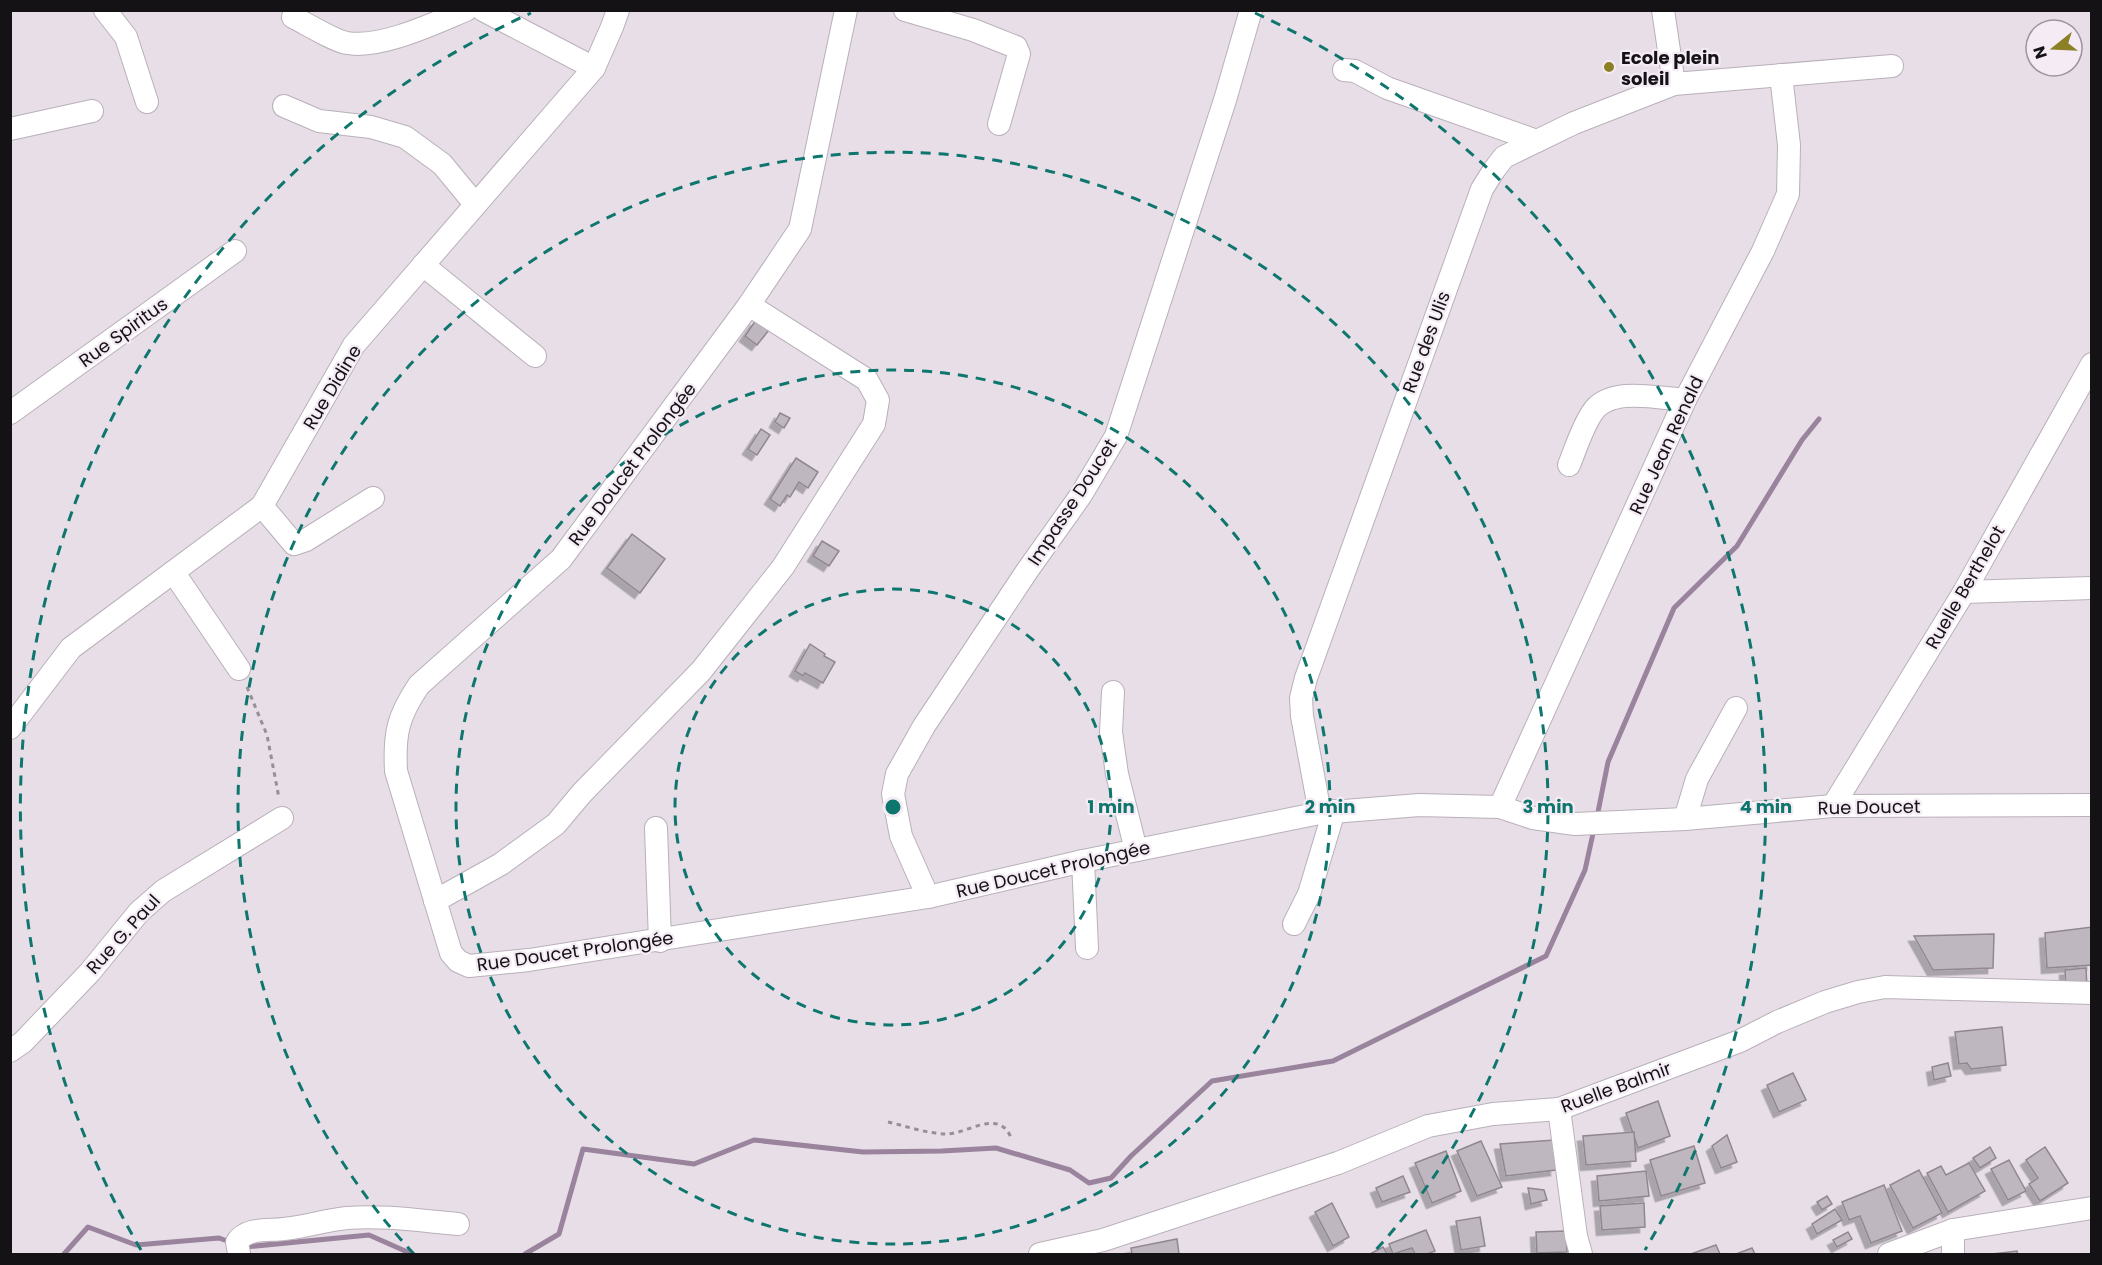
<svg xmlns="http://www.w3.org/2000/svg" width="2102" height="1265" font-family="Poppins,sans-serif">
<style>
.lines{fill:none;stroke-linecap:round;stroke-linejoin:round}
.stream{stroke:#9a839c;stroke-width:5}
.building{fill:#bfb7c0;stroke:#908791;stroke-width:1.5;filter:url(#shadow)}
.minor-casing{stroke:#b9b0ba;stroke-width:24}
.path{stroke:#968f96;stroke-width:3;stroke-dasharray:4.5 4.5;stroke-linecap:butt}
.minor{stroke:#fff;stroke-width:22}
.ring{fill:none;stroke:#0f766e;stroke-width:3;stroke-dasharray:10 8}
.poi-dot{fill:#8c8027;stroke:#f4ebf5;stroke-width:2}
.labels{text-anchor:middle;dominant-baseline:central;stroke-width:4.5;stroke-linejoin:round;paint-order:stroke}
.poi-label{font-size:18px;font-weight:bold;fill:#151215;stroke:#f4ebf5;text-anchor:start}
.street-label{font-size:18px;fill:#151215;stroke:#f4ebf5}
.centre{fill:#0f766e;stroke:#f4ebf5;stroke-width:3}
.ring-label{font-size:18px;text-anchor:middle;font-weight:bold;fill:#0f766e;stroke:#f4ebf5;stroke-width:4.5;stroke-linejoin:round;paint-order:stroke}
</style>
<defs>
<filter id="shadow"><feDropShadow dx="-5.5" dy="5.5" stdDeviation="0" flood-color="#0004"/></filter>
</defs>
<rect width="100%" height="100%" fill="#e7dee8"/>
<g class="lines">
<g class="stream">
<path d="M1597 817 1608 762 1674 608 1737 546 1802 440 1819 419"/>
<path d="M245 1247 369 1235 412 1254"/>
<path d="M64 1254 88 1227 136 1245 219 1238 233 1243"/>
<path d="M525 1254 559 1234 583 1149 694 1164 754 1140 863 1152 942 1151 996 1148 1070 1170 1089 1183 1111 1178 1131 1156 1212 1081 1333 1061 1546 956 1585 870 1594 829"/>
</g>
</g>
<g class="building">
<path d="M756 320 769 330 757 345 745 336Z"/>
<path d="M780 413 790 418 784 428 775 422Z"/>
<path d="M761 429 770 435 757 455 748 449Z"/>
<path d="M796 458 818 472 808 488 799 482 790 497 787 495 780 506 770 499Z"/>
<path d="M632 534 665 559 640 593 607 568Z"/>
<path d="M822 541 839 551 829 566 813 556Z"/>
<path d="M810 644 825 654 824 656 835 662 823 683 805 673 803 676 795 671Z"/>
<path d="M2092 927V965L2047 968 2045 933Z"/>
<path d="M1994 934 1993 968 1933 970 1914 936Z"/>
<path d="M2086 968 2087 988 2066 989 2065 970Z"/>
<path d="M2002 1027 2006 1065 1971 1069 1967 1063 1959 1064 1955 1032Z"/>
<path d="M1948 1063 1951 1076 1934 1080 1932 1067Z"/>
<path d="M1793 1073 1806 1100 1779 1112 1767 1085Z"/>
<path d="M1658 1101 1670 1136 1638 1148 1626 1113Z"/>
<path d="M1634 1132 1636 1161 1586 1165 1583 1136Z"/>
<path d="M1727 1135 1737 1162 1721 1168 1712 1146Z"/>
<path d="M1554 1140 1556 1170 1506 1176 1500 1144Z"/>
<path d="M1481 1141 1502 1187 1477 1196 1457 1151Z"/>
<path d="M1694 1146 1705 1183 1661 1196 1650 1160Z"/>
<path d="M1990 1147 1996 1158 1980 1168 1973 1158Z"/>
<path d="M2045 1147 2068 1183 2040 1201 2029 1184 2038 1178 2026 1160Z"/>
<path d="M1446 1151 1461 1191 1432 1203 1415 1163Z"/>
<path d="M2009 1160 2026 1191 2008 1200 1991 1169Z"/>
<path d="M1969 1163 1985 1191 1948 1212 1927 1173 1941 1166 1946 1175Z"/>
<path d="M1919 1170 1942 1213 1913 1228 1890 1185Z"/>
<path d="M1646 1171 1649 1196 1599 1201 1597 1176Z"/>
<path d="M1403 1176 1410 1192 1382 1202 1376 1188Z"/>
<path d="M1884 1185 1902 1231 1871 1243 1860 1216 1849 1220 1842 1202Z"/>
<path d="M1528 1188 1544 1190 1547 1200 1531 1204Z"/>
<path d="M1827 1196 1832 1204 1822 1210 1817 1202Z"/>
<path d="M1332 1203 1349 1237 1333 1246 1315 1212Z"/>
<path d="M1644 1203 1645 1227 1602 1230 1600 1206Z"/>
<path d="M1835 1209 1842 1220 1817 1234 1812 1224Z"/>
<path d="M1480 1217 1485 1246 1461 1250 1456 1221Z"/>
<path d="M1426 1230 1435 1251 1427 1254H1415L1412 1248 1393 1254 1389 1244Z"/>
<path d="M1566 1231 1567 1252 1537 1253 1536 1232Z"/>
<path d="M1848 1232 1852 1239 1837 1247 1833 1240Z"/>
<path d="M1177 1239 1179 1254H1132L1131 1248Z"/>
<path d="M1716 1245 1720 1254H1691Z"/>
<path d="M1383 1247 1387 1254H1370Z"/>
<path d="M1752 1248 1755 1254H1736Z"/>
<path d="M2017 1251V1254H1992Z"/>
</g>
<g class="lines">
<g class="minor-casing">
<g id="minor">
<path d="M105 10 126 37 147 102"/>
<path d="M483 10 594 68"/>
<path d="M846 10 800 229 749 305 561 559 419 685C398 716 394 733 396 771L451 953 458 961 469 966 529 960 928 897 1083 861 1320 813 1419 805 1500 807 1533 818 1575 824 1685 819 1833 806 2092 805"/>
<path d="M905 10 973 30 1016 47 1019 54 999 124"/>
<path d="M1663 10 1674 84"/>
<path d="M293 17C307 24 334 41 347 43 381 49 435 23 466 10"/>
<path d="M1344 70 1355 71 1387 88 1537 141"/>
<path d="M284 106 319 121 371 127 405 137 442 164 475 204"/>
<path d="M10 129 92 111"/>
<path d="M423 265 535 356"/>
<path d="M10 413 235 251"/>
<path d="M1569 465C1576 448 1582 428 1592 413 1609 386 1657 398 1685 400"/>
<path d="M262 506 294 544 306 540 373 498"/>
<path d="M174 573 239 669"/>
<path d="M1964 592 2092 588"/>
<path d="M1113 692 1111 732 1117 774 1136 850"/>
<path d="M10 728 71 648 262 506 354 345 594 68 612 27 618 10"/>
<path d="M1833 806 1964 592 2092 364"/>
<path d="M1500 807 1685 400 1763 251 1788 194 1789 145 1781 75"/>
<path d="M1320 813 1302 716 1301 698 1306 678 1482 189 1494 170 1504 157 1574 123 1674 84 1892 66"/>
<path d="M1685 819 1697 779 1736 708"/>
<path d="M656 828 660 941"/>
<path d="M1083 861 1087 948"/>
<path d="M928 897 901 836 893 794 897 774 924 726 1027 571 1081 495 1116 436 1225 100 1251 10"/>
<path d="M435 901 501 864 556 824 582 793 701 671 783 567 874 424 878 400 867 380 749 305"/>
<path d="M1294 924 1309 894 1334 811"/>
<path d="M10 1051 23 1042 90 972 139 912 163 891 282 818"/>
<path d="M1559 1109 1576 1236 1581 1254"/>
<path d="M1953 1230V1254"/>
<path d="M239 1254 237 1242C247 1227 268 1231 284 1229 305 1227 326 1220 347 1218 384 1215 422 1221 458 1224"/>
<path d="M1040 1254 1103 1240 1338 1163 1428 1126 1493 1114 1559 1109 1740 1041 1777 1022 1825 1002 1858 992 1885 987 2092 993"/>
<path d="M1889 1254 1953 1230 2092 1208"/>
</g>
</g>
<g class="path">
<path d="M247 687 267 735 279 798"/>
<path d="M888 1122C906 1126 928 1134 947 1134 970 1133 1000 1107 1012 1140"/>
</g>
<use href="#minor" class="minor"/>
</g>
<g class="ring">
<circle cx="893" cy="807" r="218"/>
<circle cx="893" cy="807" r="437"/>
<path d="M414 1254A655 655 0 1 1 1372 1254"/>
<path d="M141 1250A873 873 0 0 1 531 13M1255 13A873 873 0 0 1 1645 1250"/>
</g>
<circle class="poi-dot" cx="1609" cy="67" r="6"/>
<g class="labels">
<g class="poi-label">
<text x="1621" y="57">Ecole plein<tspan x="1621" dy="21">soleil</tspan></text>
</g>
<g class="street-label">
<text transform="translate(123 332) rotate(-36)">Rue Spiritus</text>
<text transform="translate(1426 342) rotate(-70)">Rue des Ulis</text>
<text transform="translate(332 387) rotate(-59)">Rue Didine</text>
<text transform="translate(1666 445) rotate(-65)">Rue Jean Renald</text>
<text transform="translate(632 464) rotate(-53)">Rue Doucet Prolongée</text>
<text transform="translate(1072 502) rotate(-57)">Impasse Doucet</text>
<text transform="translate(1965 587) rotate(-60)">Ruelle Berthelot</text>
<text transform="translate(1869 807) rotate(-1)">Rue Doucet</text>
<text transform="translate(1053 869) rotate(-13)">Rue Doucet Prolongée</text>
<text transform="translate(123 934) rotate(-48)">Rue G. Paul</text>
<text transform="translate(575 951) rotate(-8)">Rue Doucet Prolongée</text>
<text transform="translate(1616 1087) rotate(-20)">Ruelle Balmir</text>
</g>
</g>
<circle cx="893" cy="807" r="9" class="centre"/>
<g class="ring-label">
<text x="1111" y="813">1 min</text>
<text x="1330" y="813">2 min</text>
<text x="1548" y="813">3 min</text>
<text x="1766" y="813">4 min</text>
</g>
<rect width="2102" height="1265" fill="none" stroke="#151215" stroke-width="24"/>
<g transform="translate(2054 48) rotate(252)"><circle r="28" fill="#f4ebf5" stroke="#9b949b" stroke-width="1.5"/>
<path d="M0-4.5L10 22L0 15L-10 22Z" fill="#8c8027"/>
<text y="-9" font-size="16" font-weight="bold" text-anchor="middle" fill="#151215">N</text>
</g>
</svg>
